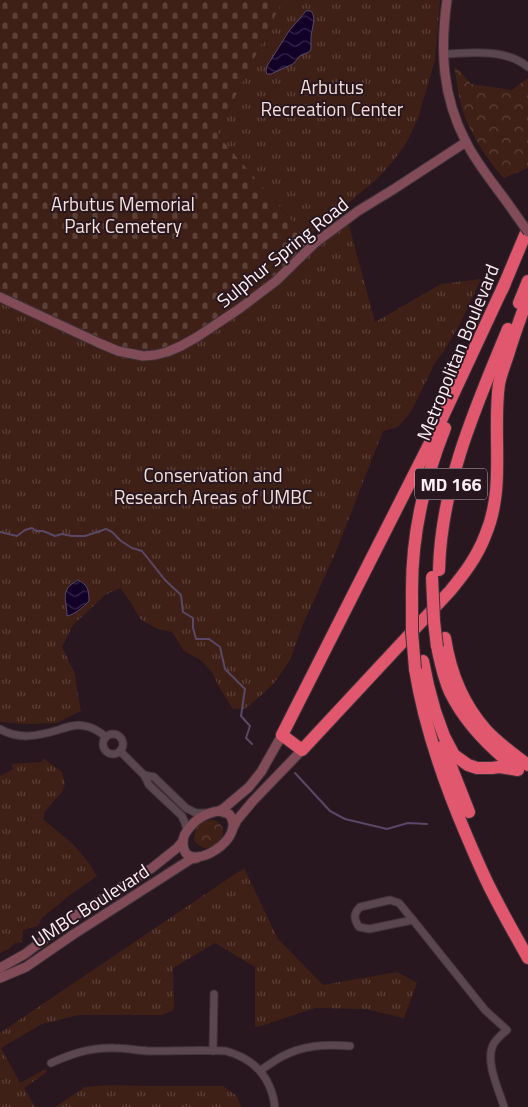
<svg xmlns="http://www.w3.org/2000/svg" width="528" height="1107" font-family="'Titillium Web',sans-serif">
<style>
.forest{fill:url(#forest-crowns)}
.cemetery{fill:url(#cemetery-stones)}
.park{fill:url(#park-tufts)}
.water{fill:url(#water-waves);stroke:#594866}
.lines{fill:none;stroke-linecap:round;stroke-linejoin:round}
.stream{stroke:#594866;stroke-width:2}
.street-casing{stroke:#3f3238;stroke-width:9}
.secondary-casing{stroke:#3f3238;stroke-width:11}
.highway-casing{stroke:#3f3238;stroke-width:14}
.street{stroke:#5a464f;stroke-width:7}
.secondary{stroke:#824b58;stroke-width:9}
.highway{stroke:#e1586e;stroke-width:12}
.secondary-bridge-casing{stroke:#3f3238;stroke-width:11;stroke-linecap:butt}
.highway-bridge-casing{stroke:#3f3238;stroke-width:14;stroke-linecap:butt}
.secondary-bridge{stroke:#824b58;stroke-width:9}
.highway-bridge{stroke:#e1586e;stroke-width:12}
.labels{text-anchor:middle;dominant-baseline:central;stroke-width:4;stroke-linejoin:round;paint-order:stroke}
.shield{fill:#28171f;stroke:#bcaeb4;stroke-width:1}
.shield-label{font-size:18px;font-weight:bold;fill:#fceff4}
.park-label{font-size:19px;fill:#f2dfd9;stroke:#28171f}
.street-label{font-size:19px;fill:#fceff4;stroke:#28171f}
</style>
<defs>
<pattern id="forest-crowns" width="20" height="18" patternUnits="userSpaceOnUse" patternTransform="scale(1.25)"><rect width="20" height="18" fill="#3f2017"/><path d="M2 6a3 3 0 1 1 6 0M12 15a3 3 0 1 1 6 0" fill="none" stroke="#5c4139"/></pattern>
<pattern id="cemetery-stones" width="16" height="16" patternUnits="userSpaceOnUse" patternTransform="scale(1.25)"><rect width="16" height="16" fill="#3f2017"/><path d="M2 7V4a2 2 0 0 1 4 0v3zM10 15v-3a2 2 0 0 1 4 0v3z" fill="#5c4139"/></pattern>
<pattern id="park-tufts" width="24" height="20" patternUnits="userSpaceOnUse" patternTransform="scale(1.25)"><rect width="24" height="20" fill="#3f2017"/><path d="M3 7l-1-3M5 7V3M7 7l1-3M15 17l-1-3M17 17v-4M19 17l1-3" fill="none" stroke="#5c4139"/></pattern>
<pattern id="water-waves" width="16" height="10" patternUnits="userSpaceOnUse" patternTransform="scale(1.25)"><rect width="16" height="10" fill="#130029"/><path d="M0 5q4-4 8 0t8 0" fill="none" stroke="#362649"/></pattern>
</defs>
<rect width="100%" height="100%" fill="#28171f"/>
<g class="forest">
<path d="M454 67 460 71 471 84 512 90 528 78V168L504 178C488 162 467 128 461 106 458 93 457 80 454 67Z"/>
<path d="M212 820C234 825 219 850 204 848 200 847 197 843 194 841 194 827 199 821 212 820Z"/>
</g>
<path class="cemetery" d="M0 0H283L217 134 311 243 257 293 195 334 166 349 145 353 120 348 0 294Z"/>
<g class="park">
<path d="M283 0H440L435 60 418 118 407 142 394 160 378 178 307 238 217 134Z"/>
<path d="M348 222 375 322 441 284 481 279 461 322 444 351 435 363 411 412 398 427 383 431 335 554 303 624 290 660 275 682 265 692 245 709H233L219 687 213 674 202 661 184 651 172 632 158 629 140 619 130 601 120 588 105 595 73 625 62 647 75 674 77 690 81 711 57 723 27 724 0 722V303L121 356 137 359 191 344 240 315 277 284 314 249Z"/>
<path d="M43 758 62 772 65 784 62 792 44 812V820L74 845 88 862 97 876 70 895 42 918 38 926 23 930 22 942 15 943 9 949 0 953V776L13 769 11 764 42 762Z"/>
<path d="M244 868 278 939 323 985 397 972 417 983 404 1018 365 1009 315 1008 261 1026 255 1027V967L215 943 173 968 174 1010 162 1015H79L42 1024 1 1048 20 1083 45 1069 47 1072 24 1088 35 1107H0V1033Z"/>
<path d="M111 1085 143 1086H223L237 1096 241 1107H55L85 1087Z"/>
</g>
<g class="water">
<path d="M306 11H311L313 14 314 20 311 36V49L309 52 300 56 293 64 271 74H267L266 71 267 66 289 31Z"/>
<path d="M78 580C88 585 89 590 89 601 83 607 76 614 67 616 67 599 59 590 78 580Z"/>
</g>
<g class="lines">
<g class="stream">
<path d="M0 532 17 536 25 530 32 528 36 531H43L55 536 62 534 72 536H85L106 529 112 532 121 541 132 548 142 551 165 580 181 595 183 612 193 618V628L196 639H209L220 647 225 669 245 689 241 716 250 726 246 738 252 744"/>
<path d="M295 773 330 811 345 819 387 829 408 823 427 824"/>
</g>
<g class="street-casing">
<g id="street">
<path d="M443 54C471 53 505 48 528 67"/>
<path d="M0 729C19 740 38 736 58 730 67 727 75 724 85 726 93 727 100 732 106 737"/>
<circle cx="113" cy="744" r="10"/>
<path d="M120 751 144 775 149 785 182 816 185 823 187 830"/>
<path d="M144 775 154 777 186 808 196 813H208"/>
<path d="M390 900 399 903 413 920 369 929 359 927C354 919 353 914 360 907Z"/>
<path d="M413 920 485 1010 507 1030C502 1034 496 1039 493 1045 485 1062 499 1090 504 1107"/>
<path d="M213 1051 214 994"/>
<path d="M51 1063C71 1054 91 1047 114 1048 127 1048 139 1051 152 1051 177 1051 201 1050 226 1051 255 1059 271 1077 275 1107"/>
<path d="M261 1070C267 1066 274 1061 281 1057 303 1045 326 1044 350 1046"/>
</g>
</g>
<g class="secondary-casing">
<g id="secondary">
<path d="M447 0C440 50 442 96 466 142 477 164 494 184 509 205"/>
<path d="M0 297 99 343 118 351 143 356 155 355 167 352 181 346 197 337 239 309 276 281 315 243 358 211 394 189 466 142"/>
<path d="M219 811 229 814C249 838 190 873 184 849 182 843 183 836 187 831 195 819 205 813 219 811Z"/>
<path d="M219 811 223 809 249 787 261 772 282 735"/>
<path d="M233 828 237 820 253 801 302 750"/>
<path d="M0 968 25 954 78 914 152 868 177 848 183 841"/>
<path d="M0 978 26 967 74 934 177 868 191 859 197 858"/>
</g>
</g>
<g class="highway-casing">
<g id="highway">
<path d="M505 283 437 429 282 735 302 750 450 591C464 574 477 557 485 536 506 488 492 434 499 384 501 374 505 364 508 355 514 335 521 316 528 297"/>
<path d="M502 290 528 228"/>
<path d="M519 303 528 281"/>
<path d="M439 570C441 485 476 406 508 329"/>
<path d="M412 596C411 538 423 483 445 428"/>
<path d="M445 638C450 671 463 704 486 730 498 743 513 754 528 765"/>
<path d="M438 651C441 665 444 679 450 692 465 723 489 747 516 768"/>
<path d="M423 661 428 685 435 711 444 736 454 755 468 765 477 768H492L499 767 518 770"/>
<path d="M415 669C424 725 443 780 465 832 473 851 481 870 490 888 502 912 515 935 528 958"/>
<path d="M443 746 469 812"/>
</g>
</g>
<use href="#street" class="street"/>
<use href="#secondary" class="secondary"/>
<use href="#highway" class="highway"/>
<g class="secondary-bridge-casing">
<path id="secondary-bridge" d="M509 205 528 232"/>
</g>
<g class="highway-bridge-casing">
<g id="highway-bridge">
<path d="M432 577 434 621 437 647"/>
<path d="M412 596V632L415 669"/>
</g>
</g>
<use href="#secondary-bridge" class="secondary-bridge"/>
<use href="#highway-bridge" class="highway-bridge"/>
</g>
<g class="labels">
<rect class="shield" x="415" y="468.5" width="72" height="31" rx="4"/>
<g class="shield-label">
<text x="451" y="484">MD 166</text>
</g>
<g class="park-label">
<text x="332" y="86">Arbutus<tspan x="332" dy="22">Recreation Center</tspan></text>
<text x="123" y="203">Arbutus Memorial<tspan x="123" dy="22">Park Cemetery</tspan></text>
<text x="213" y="474">Conservation and<tspan x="213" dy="22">Research Areas of UMBC</tspan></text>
</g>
<g class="street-label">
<text transform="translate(282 252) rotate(-39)">Sulphur Spring Road</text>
<text transform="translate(457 352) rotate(-68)">Metropolitan Boulevard</text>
<text transform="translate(90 905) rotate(-33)">UMBC Boulevard</text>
</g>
</g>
</svg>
